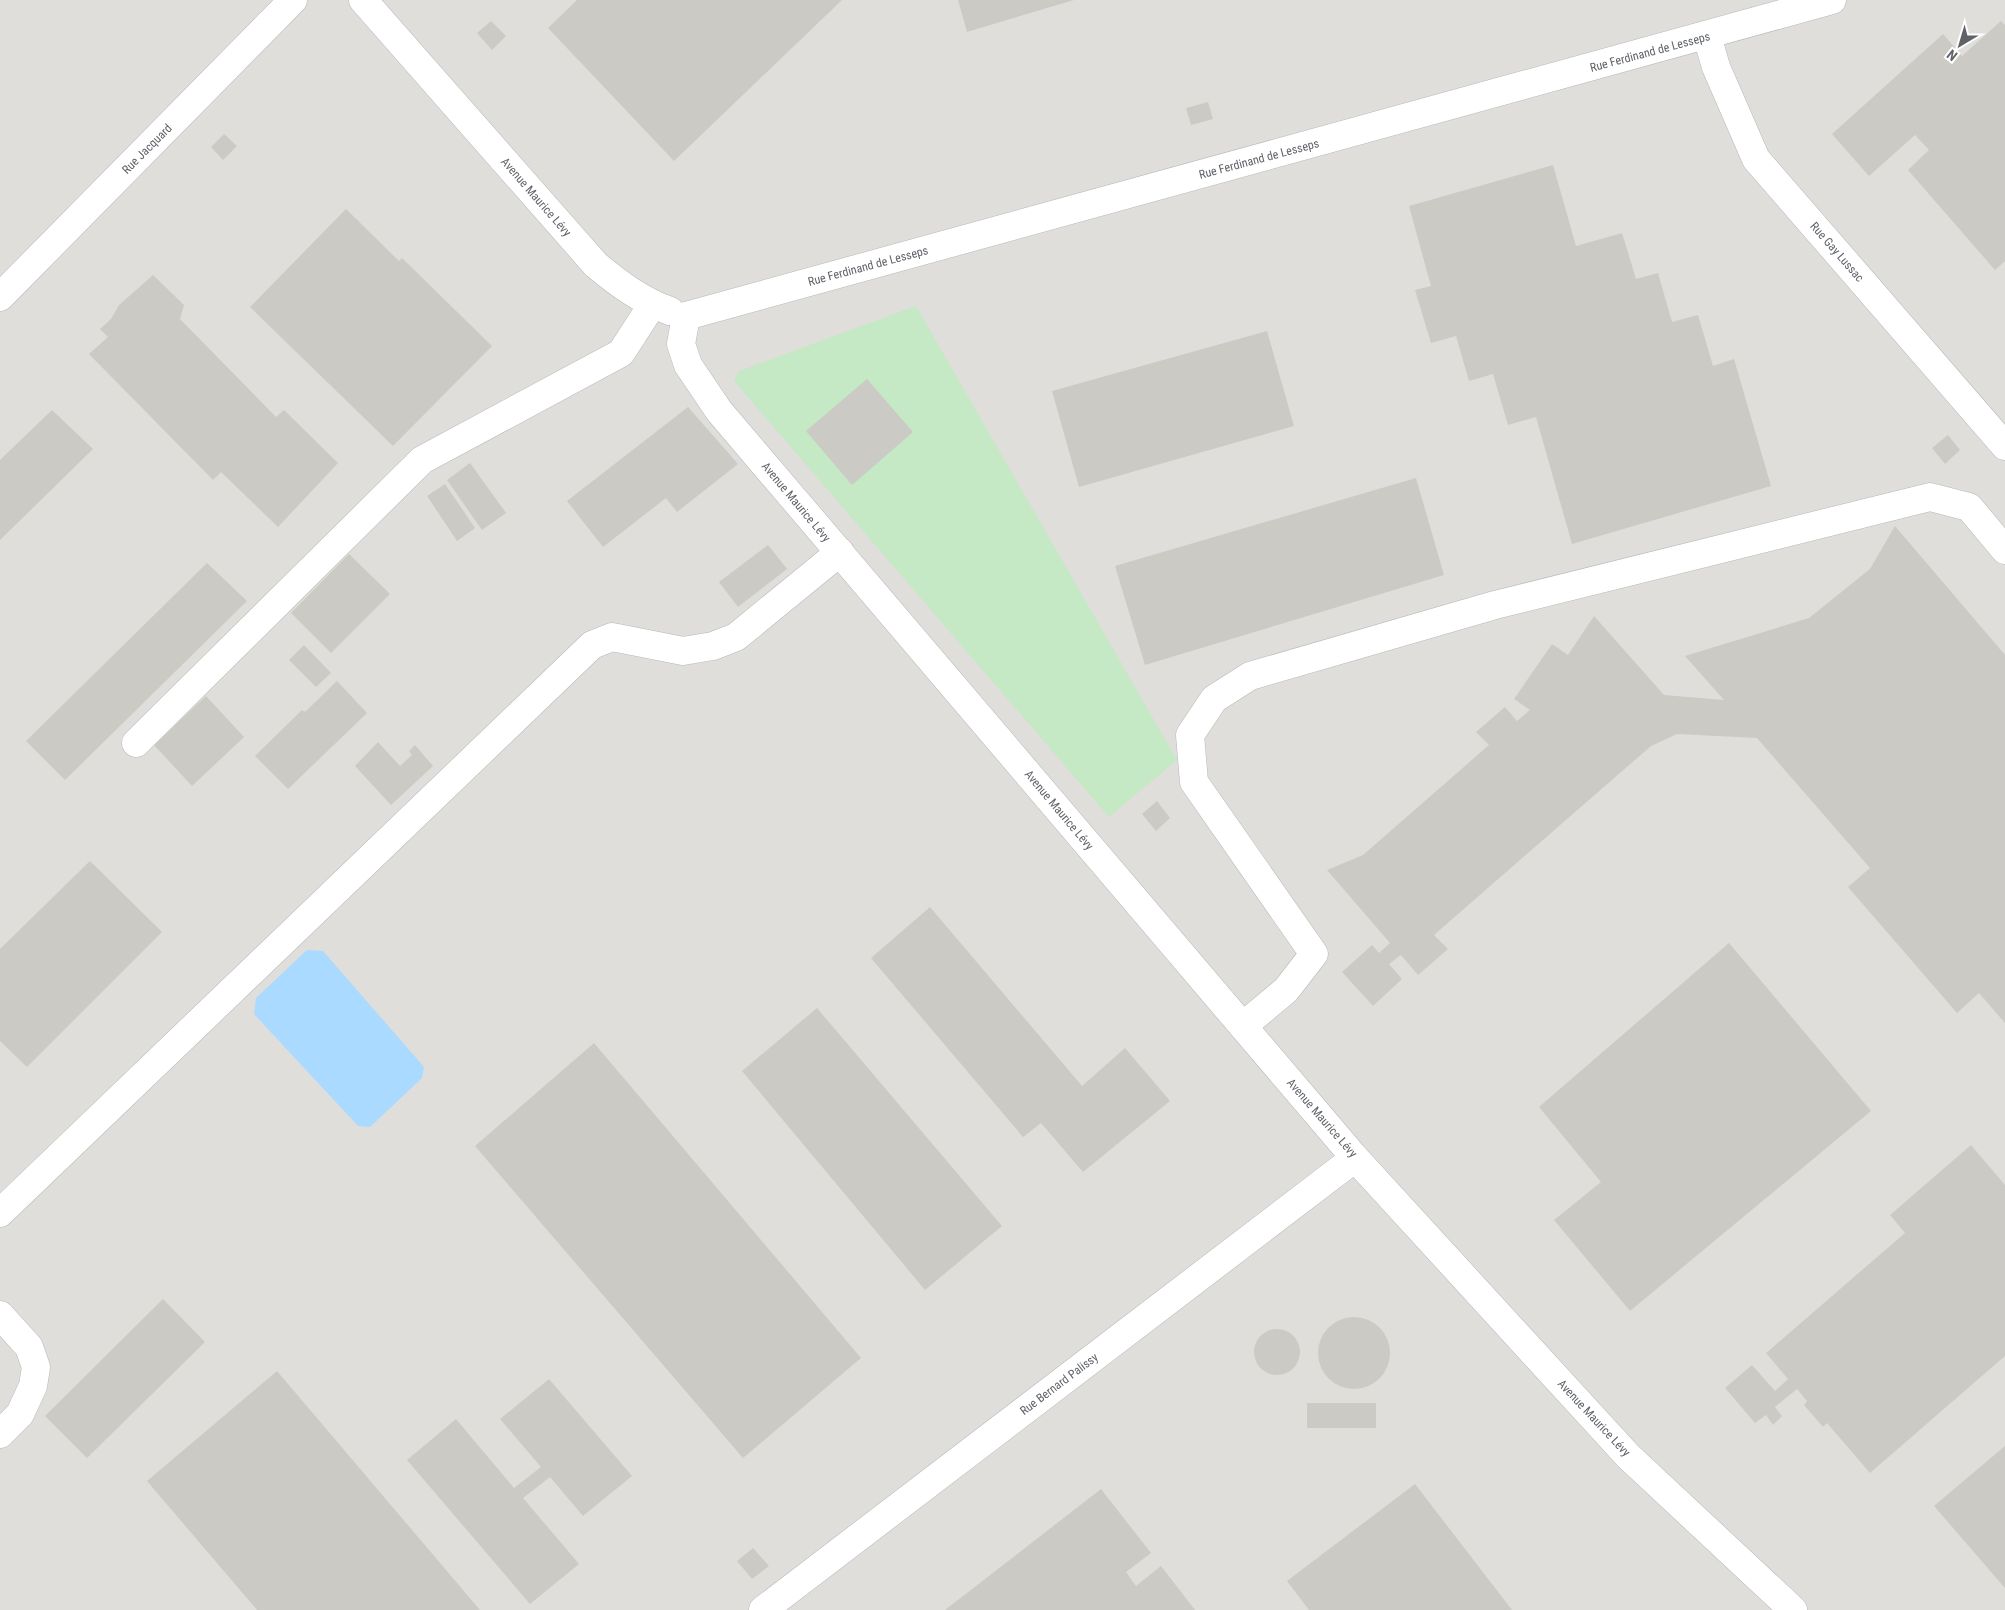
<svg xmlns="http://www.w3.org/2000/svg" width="2005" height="1610" font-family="'Roboto Condensed',sans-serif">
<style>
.industrial{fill:#e0deda}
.green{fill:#c5e8c5}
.water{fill:#aadaff}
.building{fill:#cccac5}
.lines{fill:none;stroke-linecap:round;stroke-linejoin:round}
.minor-casing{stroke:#b5b8bc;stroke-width:29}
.minor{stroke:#fff;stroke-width:28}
.labels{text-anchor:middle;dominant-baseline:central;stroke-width:4;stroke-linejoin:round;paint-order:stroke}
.street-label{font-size:12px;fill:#5f6368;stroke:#fff}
</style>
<rect width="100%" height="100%" fill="#f1efe8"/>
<rect class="industrial" x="0" y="0" width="2005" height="1610"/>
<path class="green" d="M916 306 1177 760 1109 817 734 381 739 371Z"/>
<path class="water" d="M307 950 323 951 424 1067 422 1078 370 1127 358 1126 254 1014 256 998Z"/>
<g class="building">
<path d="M577 0H842L674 161 548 28Z"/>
<path d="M958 0H1074L967 32Z"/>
<path d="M491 21 506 36 492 50 477 33Z"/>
<path d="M2001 21 2005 25V261L1995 270 1908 170 1929 150 1915 135 1869 176 1832 134 1943 34 1962 56Z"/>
<path d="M1208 102 1213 119 1191 125 1186 108Z"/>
<path d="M224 134 237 146 223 160 211 147Z"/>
<path d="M1553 165 1576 246 1622 233 1636 279 1658 273 1672 322 1698 315 1713 366 1734 359 1771 486 1572 544 1536 417 1508 425 1493 374 1469 381 1456 336 1431 343 1415 290 1431 286 1409 206Z"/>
<path d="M346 209 399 261 402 258 492 346 393 446 250 307Z"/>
<path d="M153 275 184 305 180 319 276 417 284 410 338 463 278 527 221 472 213 480 89 354 108 337 100 329 111 319 119 305Z"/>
<path d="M1267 331 1294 426 1079 487 1052 391Z"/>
<path d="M867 379 913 432 852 485 806 431Z"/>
<path d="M688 407 738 464 677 512 666 498 603 547 567 501Z"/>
<path d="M52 410 93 449 0 540V460Z"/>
<path d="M1948 435 1960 450 1945 464 1932 448Z"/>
<path d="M470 463 506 513 482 530 447 480Z"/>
<path d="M1416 478 1444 575 1145 665 1115 566Z"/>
<path d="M445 484 475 528 457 541 427 496Z"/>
<path d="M1895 526 2005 655V1023L1979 993 1957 1013 1848 887 1870 868 1757 738 1677 734 1651 746 1434 935 1448 949 1418 975 1401 955 1389 964 1402 979 1373 1006 1342 972 1372 945 1379 953 1390 943 1327 870 1363 855 1489 745 1476 732 1505 707 1517 721 1530 710 1514 699 1552 644 1568 655 1594 616 1664 695 1724 700 1685 656 1809 618 1870 569Z"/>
<path d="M768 545 787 569 738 607 719 582Z"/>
<path d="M349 554 390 594 331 653 291 613Z"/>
<path d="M207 563 247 601 65 780 26 741Z"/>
<path d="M304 645 331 673 316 687 289 660Z"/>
<path d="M337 681 367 713 288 789 255 756 302 710 305 712Z"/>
<path d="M206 696 244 737 192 786 154 745Z"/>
<path d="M378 742 400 766 412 755 409 751 415 745 433 766 391 805 355 766Z"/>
<path d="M1157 801 1170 818 1156 831 1142 814Z"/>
<path d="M90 861 162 932 27 1067 0 1041V949Z"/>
<path d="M930 907 1082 1086 1125 1048 1170 1101 1083 1172 1041 1123 1023 1137 871 958Z"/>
<path d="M1729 943 1871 1111 1630 1311 1554 1220 1601 1182 1539 1107Z"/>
<path d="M817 1008 1002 1226 925 1290 742 1071Z"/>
<path d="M594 1043 861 1358 743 1458 475 1146Z"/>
<path d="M1971 1145 2005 1185V1356L1870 1473 1827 1423 1823 1427 1804 1405 1807 1401 1797 1389 1775 1407 1782 1416 1773 1425 1766 1415 1755 1423 1725 1388 1752 1365 1775 1391 1788 1379 1766 1353 1905 1233 1890 1215Z"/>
<path d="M163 1299 205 1342 87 1458 45 1416Z"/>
<circle cx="1354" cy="1353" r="36"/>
<circle cx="1277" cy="1352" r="23"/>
<path d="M277 1371 480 1610H257L147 1481Z"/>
<path d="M549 1379 632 1476 583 1516 550 1477 523 1498 579 1564 530 1604 407 1460 456 1419 514 1488 541 1467 500 1419Z"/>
<rect x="1307" y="1403" width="69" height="25"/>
<path d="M2005 1446V1588L1934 1506Z"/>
<path d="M1415 1484 1512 1610H1309L1287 1581Z"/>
<path d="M1101 1489 1151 1553 1126 1572 1136 1586 1161 1566 1195 1610H945Z"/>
<path d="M753 1548 769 1566 752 1579 737 1561Z"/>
</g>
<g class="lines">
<g class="minor-casing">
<g id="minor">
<path d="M363 0 596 265C619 284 642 301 670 311"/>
<path d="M1707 36 1716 67 1756 159 2005 446"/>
<path d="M0 297 293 0"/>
<path d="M686 316 681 344 688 365 719 411 1355 1158 1628 1456 1793 1610"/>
<path d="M686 316 1832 0"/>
<path d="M136 743 422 460 621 353 652 305"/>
<path d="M1243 1026 1286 990 1314 954 1194 782 1190 735 1214 699 1250 676 1495 605 1930 497 1969 507 2005 550"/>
<path d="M0 1213 592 645 612 637 683 651 713 646 736 637 840 552"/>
<path d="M0 1315 29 1347 36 1367 33 1386 20 1414 0 1434"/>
<path d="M763 1610 1355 1158"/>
</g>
</g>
<use href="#minor" class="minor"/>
</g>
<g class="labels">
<g class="street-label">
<text transform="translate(1650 52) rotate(-15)">Rue Ferdinand de Lesseps</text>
<text transform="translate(147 149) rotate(-45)">Rue Jacquard</text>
<text transform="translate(1259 159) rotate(-15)">Rue Ferdinand de Lesseps</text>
<text transform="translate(536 197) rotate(49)">Avenue Maurice Lévy</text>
<text transform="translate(1837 252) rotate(49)">Rue Gay Lussac</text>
<text transform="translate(868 266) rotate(-15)">Rue Ferdinand de Lesseps</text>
<text transform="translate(796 502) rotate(50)">Avenue Maurice Lévy</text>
<text transform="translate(1059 810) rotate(50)">Avenue Maurice Lévy</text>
<text transform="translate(1322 1118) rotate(49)">Avenue Maurice Lévy</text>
<text transform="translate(1059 1384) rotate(-37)">Rue Bernard Palissy</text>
<text transform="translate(1594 1418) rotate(47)">Avenue Maurice Lévy</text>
</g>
</g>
<g transform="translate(1960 45) rotate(218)" stroke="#ffffff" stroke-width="4" paint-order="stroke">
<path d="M0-4L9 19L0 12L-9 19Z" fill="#5f6368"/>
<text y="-8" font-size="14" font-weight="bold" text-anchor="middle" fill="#5f6368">N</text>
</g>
</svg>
